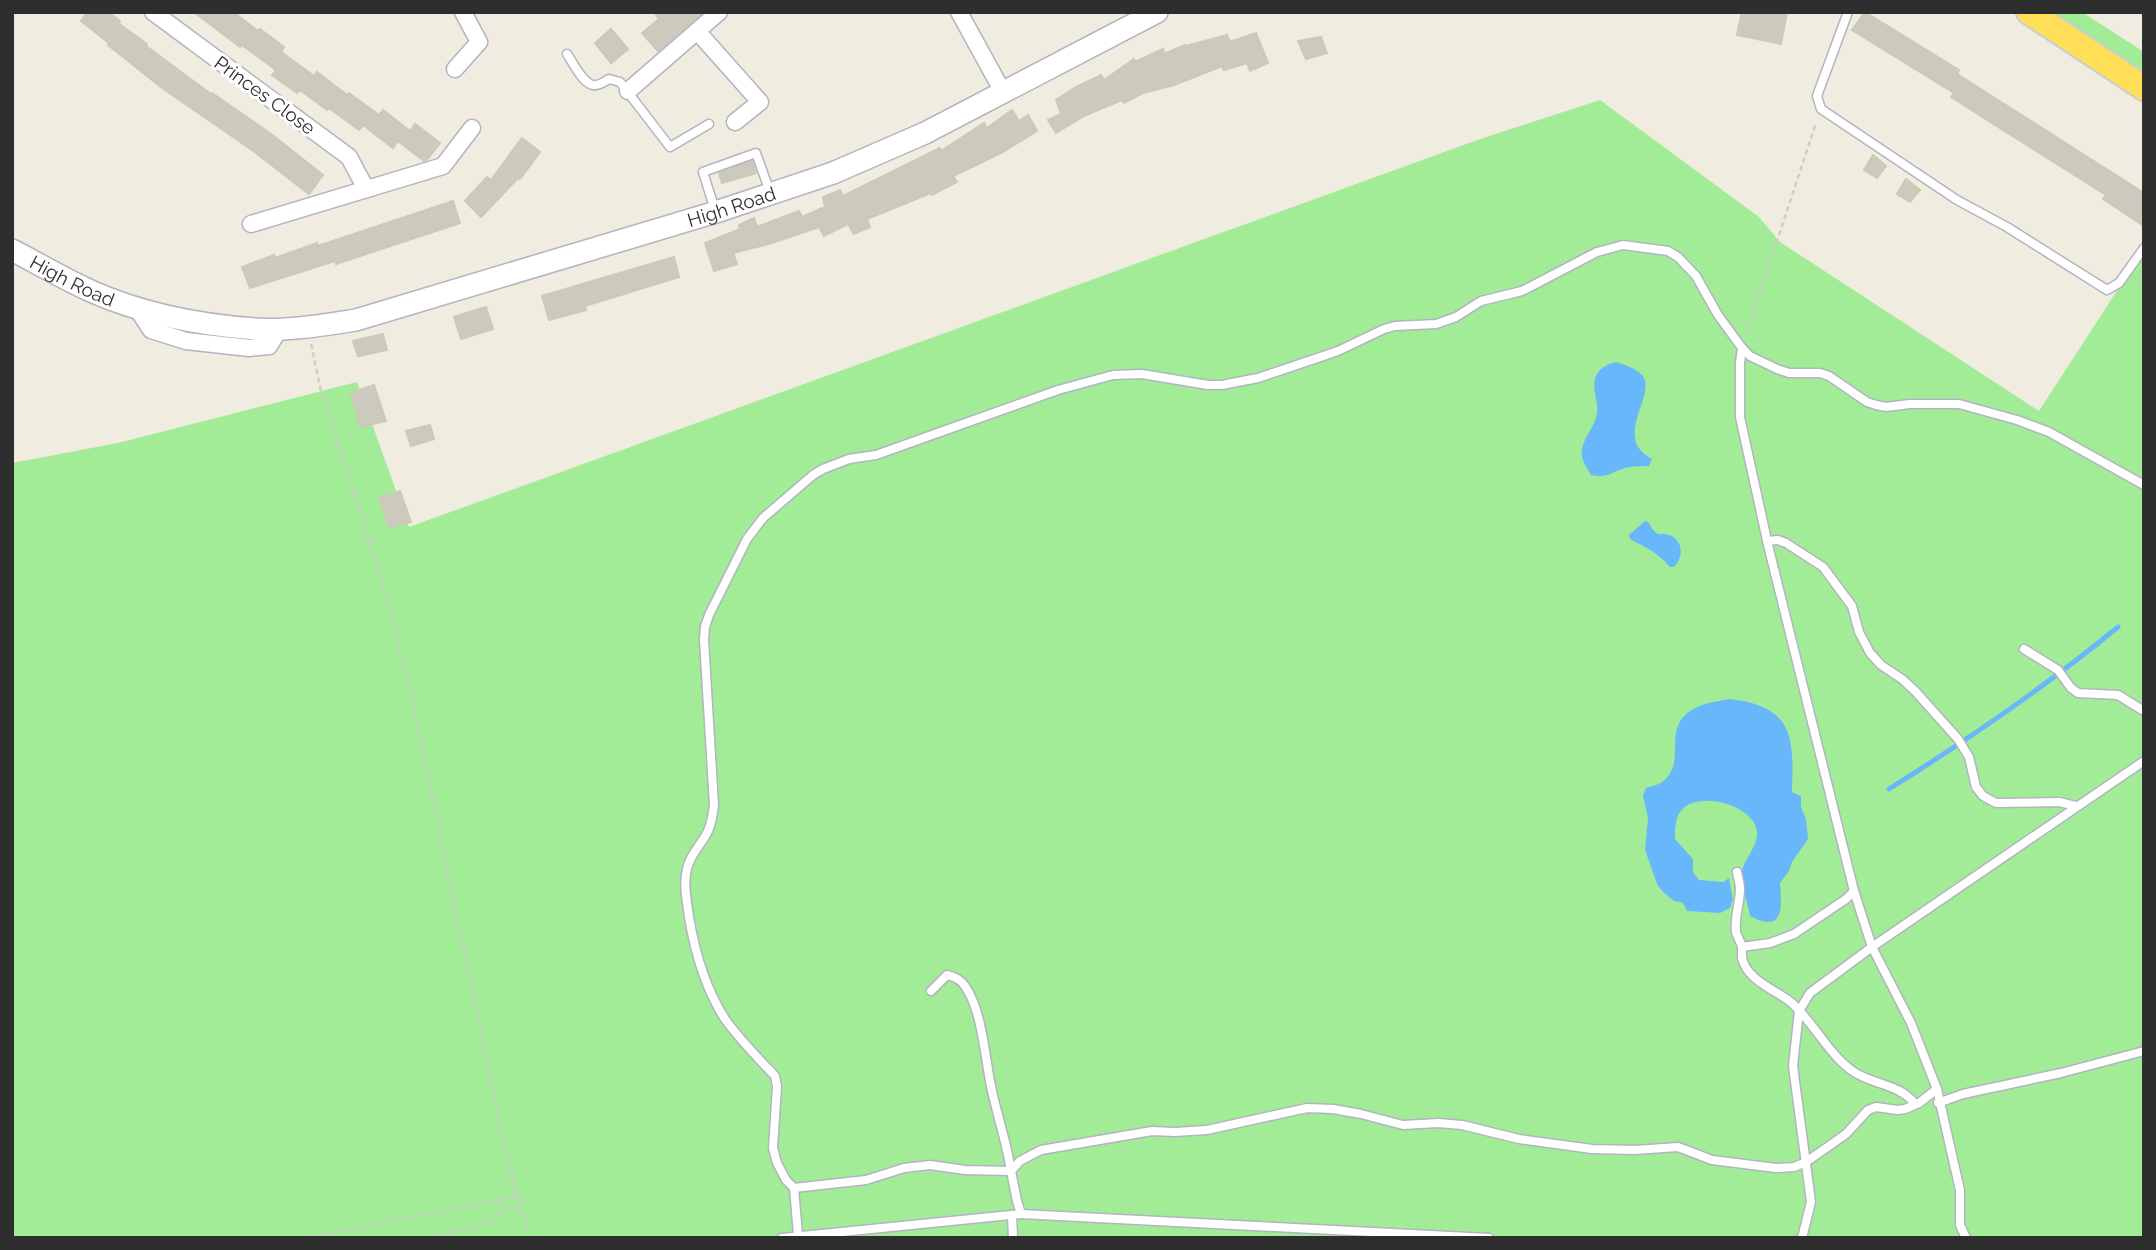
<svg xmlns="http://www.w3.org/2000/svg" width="2156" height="1250" font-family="Raleway,sans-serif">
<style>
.green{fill:#a3ec97}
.water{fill:#69b7fb}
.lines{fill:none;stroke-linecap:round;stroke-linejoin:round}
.stream{stroke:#69b7fb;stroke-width:5}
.building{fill:#cbcabd;stroke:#ccc9b8;stroke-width:2}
.service-casing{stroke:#b3b3c2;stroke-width:11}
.minor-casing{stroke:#b3b3c2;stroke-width:19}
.secondary-casing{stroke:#b3b3c2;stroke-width:24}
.trunk-casing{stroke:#cdcdcd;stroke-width:28}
.path{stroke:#cdcdcd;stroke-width:2.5;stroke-dasharray:5 3.5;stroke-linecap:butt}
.service{stroke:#fff;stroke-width:8}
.minor{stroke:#fff;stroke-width:16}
.secondary{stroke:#fff;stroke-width:21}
.trunk{stroke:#ffde58;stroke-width:24}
.labels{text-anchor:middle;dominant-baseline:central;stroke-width:6;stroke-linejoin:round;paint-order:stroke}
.street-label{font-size:19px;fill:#2e2e2e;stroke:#fff}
</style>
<rect width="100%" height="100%" fill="#f0ecdf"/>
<g class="green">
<path d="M2051 12H2082L2144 52V71Z"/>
<path d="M1600 100 1759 217 1780 242 2039 411 2144 249V1238H12V463L118 443 357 382 409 527 1483 138Z"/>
</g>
<g class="water">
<path d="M1616 362C1625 365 1639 369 1644 378 1654 398 1613 438 1652 459L1649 466C1642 466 1633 466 1625 468 1612 472 1606 479 1591 475 1587 468 1580 459 1582 449 1584 437 1595 426 1597 413 1599 400 1590 386 1597 374 1601 367 1608 364 1616 362Z"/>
<path d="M1645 521 1648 522C1650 525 1653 530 1655 532 1660 536 1661 533 1666 534 1683 538 1685 556 1674 567H1670C1657 552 1647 548 1630 539L1629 535Z"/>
<path d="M1729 699C1794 706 1794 737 1792 792L1801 796V807L1806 819 1808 839 1792 862 1789 871 1780 883C1782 908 1784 934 1750 916 1748 900 1738 884 1743 867 1747 856 1761 842 1756 827 1748 803 1695 790 1680 812 1675 819 1675 831 1675 839L1693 859V872L1699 880 1723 882 1729 878 1733 899 1730 908 1720 913 1687 911 1683 903 1674 901 1663 892 1657 884 1645 850 1648 818 1643 796 1646 788C1651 786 1658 785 1662 782 1691 760 1655 723 1702 705 1711 702 1720 701 1729 699Z"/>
</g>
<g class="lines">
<path class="stream" d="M1889 789C1969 739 2045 687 2118 627"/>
</g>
<g class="building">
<path d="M87 12H108L120 21 118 23 147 44 146 46 211 94 212 93 271 134 323 175 309 194 252 150 162 88 108 45 109 43 81 21Z"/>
<path d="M194 12H233L258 31 260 29 284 47 281 52 314 76 317 72 347 95 349 93 379 115 383 110 410 131 415 124 440 143 427 160 424 161 398 141 393 148 363 125 359 130 329 108 327 110 300 90 297 93 272 75 276 70 242 45 240 47Z"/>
<path d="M654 12H703L658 51 642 33 659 19Z"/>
<path d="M1742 12H1787L1781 44 1737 35Z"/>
<path d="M1865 12 1959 70 1957 74 2144 193V226L2103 199 2106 195 1951 97 1954 93 1852 30Z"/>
<path d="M611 29 628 49 611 63 595 43Z"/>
<path d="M1256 33 1268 63 1250 71 1247 63 1224 70 1222 66 1174 85 1143 93 1124 103 1122 100 1086 115 1056 133 1048 120 1061 114 1056 100 1076 87 1101 75 1104 80 1134 59 1135 62 1163 49 1164 54 1185 45 1186 46 1227 35 1230 42Z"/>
<path d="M1321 37 1327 53 1306 59 1298 41Z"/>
<path d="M1012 110 1019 121 1028 115 1037 131 1001 153 953 176 957 182 932 195 931 193 867 219 870 227 854 234 848 224 824 236 819 227 769 244 733 253 737 264 714 271 705 243 740 229 739 225 754 218 757 227 799 211 802 217 825 207 823 197 840 190 843 196 940 148 941 151 984 123 987 128Z"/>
<path d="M522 138 540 152 520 179 519 177 481 217 465 201 487 177 491 180Z"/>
<path d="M1873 155 1886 166 1877 178 1864 170Z"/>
<path d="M752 161 756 173 722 183 719 173Z"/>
<path d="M1906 179 1920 190 1910 202 1897 194Z"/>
<path d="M453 201 460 223 336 264 335 261 250 288 242 267 274 255 275 258 317 243 318 246Z"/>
<path d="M674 257 679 277 585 306 586 310 549 320 542 296Z"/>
<path d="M486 307 493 329 461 339 454 317Z"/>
<path d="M383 334 387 350 358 356 353 341Z"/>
<path d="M374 385 386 421 360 427 351 393Z"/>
<path d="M430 425 434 439 411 446 406 431Z"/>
<path d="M400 491 411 522 389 527 379 498Z"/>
</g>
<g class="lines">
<g class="service-casing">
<g id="service">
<path d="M1848 12 1817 96 1821 109 1957 200 2007 227 2107 290 2119 283 2144 248"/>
<path d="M567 54C573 62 582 83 593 85 599 86 604 82 609 79L620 82 670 147 709 124"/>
<path d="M715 210 703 172 756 153 770 192"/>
<path d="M1742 348 1740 363V417L1768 545 1854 891 1872 947 1911 1023 1937 1089 1960 1190V1225L1966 1238"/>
<path d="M1767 541 1778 540 1786 543 1823 567 1852 606 1859 632 1870 653 1881 665 1902 679 1915 691 1958 739 1969 757 1976 787 1983 796 1996 803 2059 802 2076 806"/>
<path d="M2024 649 2058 670 2071 688 2078 693 2118 695 2144 711"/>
<path d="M1737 872C1738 878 1740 883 1740 889 1740 903 1734 918 1736 932 1737 937 1741 942 1742 947 1742 950 1742 954 1742 958 1747 981 1777 990 1793 1004 1815 1025 1830 1056 1854 1072 1874 1085 1900 1084 1915 1104"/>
<path d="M1742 947 1770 943 1794 934 1846 899 1854 891"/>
<path d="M1938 1103 1963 1094 2061 1073 2144 1051"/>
<path d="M794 1188 866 1180 904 1168 930 1165 965 1170 1011 1171C1007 1144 998 1118 992 1091 985 1061 983 1012 965 986 960 979 955 977 947 975L931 991"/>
<path d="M1021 1214 1017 1201 1011 1171 1020 1161 1041 1150 1152 1131 1175 1132 1207 1130 1307 1108 1333 1109 1361 1114 1403 1125 1438 1123 1462 1125 1519 1139 1592 1149 1635 1150 1678 1147 1712 1160 1776 1168 1794 1167 1806 1162 1846 1134 1868 1110 1876 1107 1898 1110 1905 1109 1919 1103 1937 1089"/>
<path d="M1012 1215 1013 1238"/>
<path d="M798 1235 794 1188 786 1180 777 1163 773 1148 777 1086 775 1076C758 1058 739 1039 725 1019 705 988 695 953 689 917 687 902 683 883 687 869 690 854 702 844 708 831 712 822 713 814 714 805L704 640 705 627 709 615 747 539 763 518 813 475 823 469 849 459 876 455 1058 390 1113 375 1142 374 1208 385H1222L1258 378 1338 351 1384 329 1395 326 1436 324 1456 317 1481 301 1522 291 1597 252 1623 245 1668 251 1678 257 1696 276 1718 315 1742 348 1750 356 1777 369 1789 373H1820L1829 376 1867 402 1876 405 1886 407 1910 404H1959L2017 420 2049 432 2144 485"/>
<path d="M782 1238 1021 1214 1489 1238"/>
<path d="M1802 1238 1811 1202 1793 1066 1799 1011 1810 993 1872 947 2144 761"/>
</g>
</g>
<g class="minor-casing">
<g id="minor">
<path d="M153 12 349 157 366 189"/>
<path d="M959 12 1004 94"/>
<path d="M697 31 760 102 735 122"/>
<path d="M455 69 479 42 463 12"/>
<path d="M628 91 719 12"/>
<path d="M251 224 443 166 472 128"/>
<path d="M136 307 151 330 186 341 249 348 269 346 280 328"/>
</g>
</g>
<g class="secondary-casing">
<g id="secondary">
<path id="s1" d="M12 250C39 264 66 280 93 292 143 314 201 325 255 329 288 331 323 325 356 320L716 212 833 173 925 133 1157 12"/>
</g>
</g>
<g class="trunk-casing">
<path id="trunk" d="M2029 12 2144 88"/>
</g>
<g class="path">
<path d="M1747 332 1816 123"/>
<path d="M311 344 321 391 381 579 414 707 498 1116 517 1197 530 1238"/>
<path d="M302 1238 517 1197"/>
<path d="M433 1238 492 1221 501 1211 520 1206"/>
</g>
<use href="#service" class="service"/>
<use href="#minor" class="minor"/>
<use href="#secondary" class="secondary"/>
<use href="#trunk" class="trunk"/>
</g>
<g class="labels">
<g class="street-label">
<text transform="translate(265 95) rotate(36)">Princes Close</text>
<text stroke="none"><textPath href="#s1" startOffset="752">High Road</textPath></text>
<text stroke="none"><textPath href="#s1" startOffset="68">High Road</textPath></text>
</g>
</g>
<rect width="2156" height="1250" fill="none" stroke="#2e2e2e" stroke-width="28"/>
</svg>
